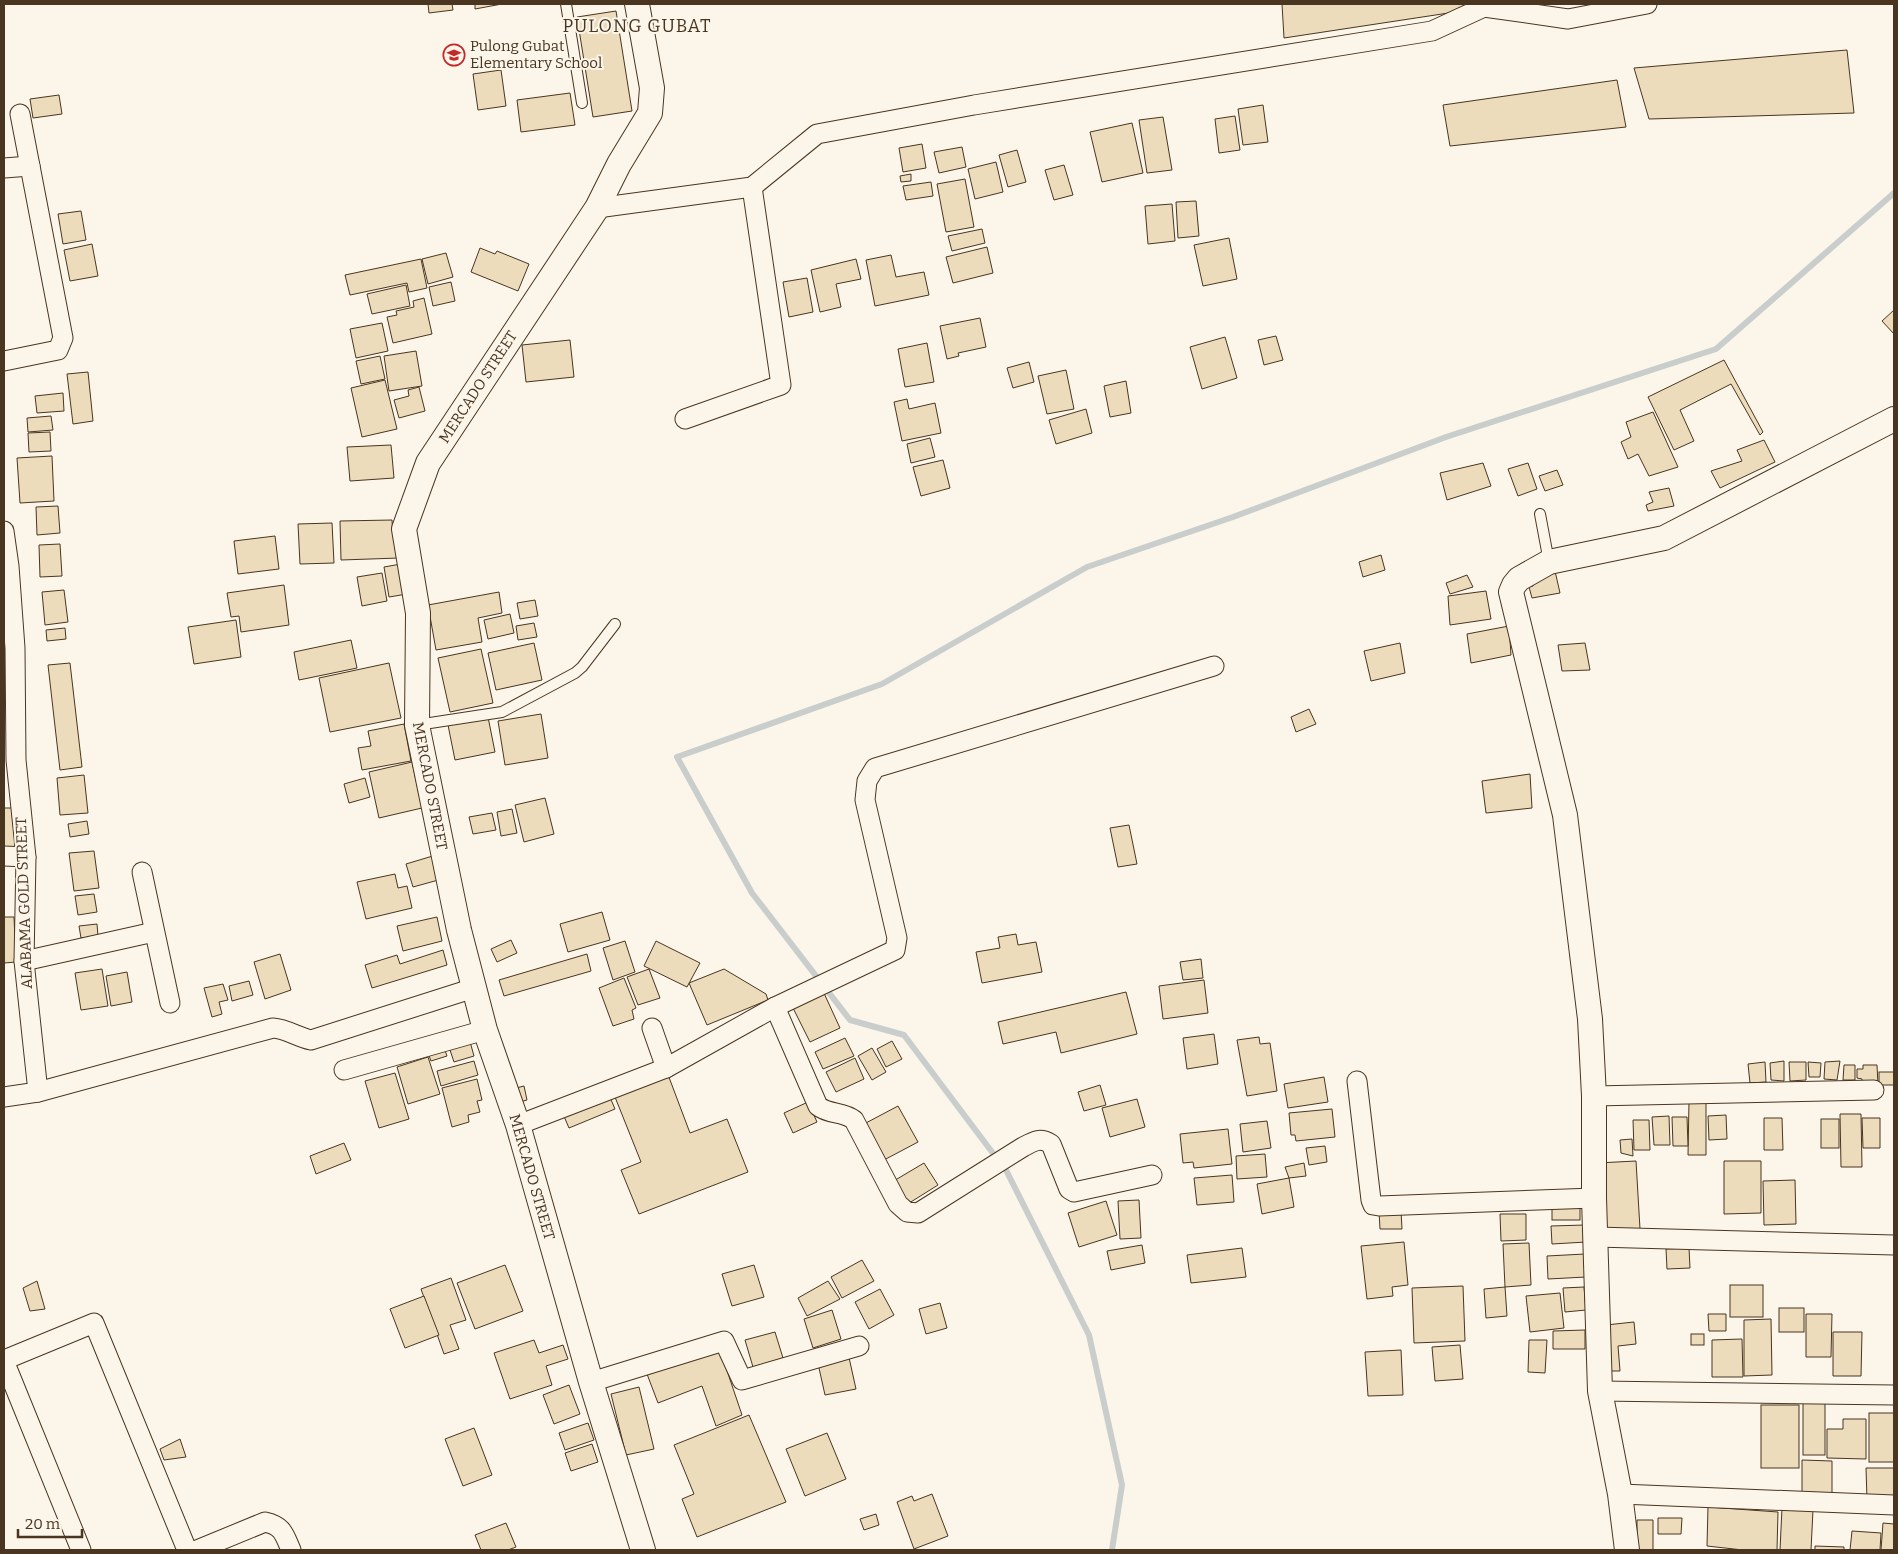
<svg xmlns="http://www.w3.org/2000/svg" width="1898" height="1554" font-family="Bitter,serif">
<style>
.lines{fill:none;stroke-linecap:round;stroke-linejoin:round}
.stream{stroke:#c9cecd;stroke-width:6}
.building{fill:#ecdcbc;stroke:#4a3520}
.service-casing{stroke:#4a3520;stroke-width:12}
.minor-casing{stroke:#4a3520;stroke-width:21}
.tertiary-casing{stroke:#4a3520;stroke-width:26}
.service{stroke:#fbf6e9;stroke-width:10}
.minor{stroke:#fbf6e9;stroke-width:19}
.tertiary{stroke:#fbf6e9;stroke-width:24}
.labels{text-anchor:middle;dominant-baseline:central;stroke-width:4;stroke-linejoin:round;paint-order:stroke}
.poi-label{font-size:15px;fill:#4a3520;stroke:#fbf6e9;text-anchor:start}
.street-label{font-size:15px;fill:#4a3520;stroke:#fbf6e9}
.quarter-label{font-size:18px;letter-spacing:1px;fill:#4a3520;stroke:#fbf6e9}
</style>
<rect width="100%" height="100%" fill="#fbf6e9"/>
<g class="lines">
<g class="stream">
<path d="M995 1156 904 1035 850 1020 752 893 677 757 882 684 1087 567 1233 517 1446 437 1716 349 1894 193"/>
<path d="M1004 1166 1089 1335 1122 1485 1112 1550"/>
</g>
</g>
<g class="building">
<path d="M428 4H452L453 10 429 13Z"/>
<path d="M475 4H502L475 9Z"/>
<path d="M1282 4H1475V9L1284 38Z"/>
<path d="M616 11 632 111 593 117 577 17Z"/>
<path d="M1847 50 1854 113 1649 119 1634 68Z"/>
<path d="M501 70 506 106 478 110 473 74Z"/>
<path d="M1617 80 1626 127 1450 146 1443 105Z"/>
<path d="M570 93 575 125 521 132 517 100Z"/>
<path d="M59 95 62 114 33 118 30 99Z"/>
<path d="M1263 105 1268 142 1243 145 1238 109Z"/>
<path d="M1235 116 1240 150 1219 153 1215 119Z"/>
<path d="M1163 117 1172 170 1147 173 1139 120Z"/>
<path d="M1132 123 1143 173 1102 182 1090 132Z"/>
<path d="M922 144 926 168 903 172 899 148Z"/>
<path d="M962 147 966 167 939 173 934 152Z"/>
<path d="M1017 150 1026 182 1008 187 999 155Z"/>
<path d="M996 162 1003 192 975 199 968 169Z"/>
<path d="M1064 165 1073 195 1054 200 1045 170Z"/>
<path d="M911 174V181L901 182 900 176Z"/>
<path d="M965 179 974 227 946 232 937 184Z"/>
<path d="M931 182 933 196 906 200 903 186Z"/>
<path d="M1196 201 1199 236 1178 238 1176 202Z"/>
<path d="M1172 204 1175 241 1148 244 1145 206Z"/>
<path d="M81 211 86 240 63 244 58 214Z"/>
<path d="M982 229 985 243 952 251 948 236Z"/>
<path d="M1229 238 1237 279 1203 286 1194 245Z"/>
<path d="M92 244 98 276 70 281 64 250Z"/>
<path d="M987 247 993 273 953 283 946 257Z"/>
<path d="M480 248 495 254 497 251 529 264 518 291 471 272Z"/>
<path d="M446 253 453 277 428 284 422 259Z"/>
<path d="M891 255 896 277 924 272 929 295 875 306 866 260Z"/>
<path d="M421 259 427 288 409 292 407 283 350 295 345 275Z"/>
<path d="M856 259 861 279 836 284 841 307 820 312 811 270Z"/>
<path d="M807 278 813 312 789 317 783 282Z"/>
<path d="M451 282 455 301 433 306 429 287Z"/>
<path d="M406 285 410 306 372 314 367 294Z"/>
<path d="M424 298 432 334 393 343 387 317 397 315 396 311 414 307 413 301Z"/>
<path d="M1894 310V334L1882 321Z"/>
<path d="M980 318 986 347 958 353 959 356 947 359 940 326Z"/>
<path d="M382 323 388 351 356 358 350 329Z"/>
<path d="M1276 336 1283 360 1264 365 1258 340Z"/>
<path d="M1225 337 1237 378 1202 389 1190 347Z"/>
<path d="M570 340 574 377 526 382 522 345Z"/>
<path d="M927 343 934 382 905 387 898 349Z"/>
<path d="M416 351 422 386 389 391 384 356Z"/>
<path d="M380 356 385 379 361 384 356 361Z"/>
<path d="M1724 360 1763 432 1760 435 1731 384 1680 410 1694 441 1674 450 1648 397Z"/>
<path d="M1029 362 1034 382 1013 388 1007 368Z"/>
<path d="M1066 370 1074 409 1047 414 1038 376Z"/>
<path d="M88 372 93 421 73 424 67 374Z"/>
<path d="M385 380 397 429 362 437 351 388Z"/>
<path d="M1126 381 1131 413 1110 417 1104 386Z"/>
<path d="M419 387 425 411 399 418 394 400 409 396 408 390Z"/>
<path d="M63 393 64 411 37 413 35 396Z"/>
<path d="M907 399 909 409 935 403 941 433 902 441 894 402Z"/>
<path d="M1086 409 1092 433 1056 444 1049 420Z"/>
<path d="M1653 412 1678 467 1649 476 1638 454 1628 459 1621 442 1631 437 1626 422Z"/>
<path d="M51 416 53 430 28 432 27 418Z"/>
<path d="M50 432 51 451 29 452 28 433Z"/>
<path d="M930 438 935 457 911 463 907 444Z"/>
<path d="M1764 440 1775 462 1720 488 1711 471 1742 461 1737 450Z"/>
<path d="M391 445 394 478 350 481 347 447Z"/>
<path d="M52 456 54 501 20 503 17 458Z"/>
<path d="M943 460 950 488 921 496 913 467Z"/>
<path d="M1483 463 1491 486 1447 500 1440 473Z"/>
<path d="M1528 463 1537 489 1518 496 1508 469Z"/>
<path d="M1557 470 1563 485 1545 491 1539 476Z"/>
<path d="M1669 488 1674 506 1648 511 1646 505 1653 502 1649 492Z"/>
<path d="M58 506 60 533 37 535 36 507Z"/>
<path d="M392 520 393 536 398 535 399 558 341 560 340 521Z"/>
<path d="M332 523 334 563 300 564 298 524Z"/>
<path d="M275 536 279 569 238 574 234 541Z"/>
<path d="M60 544 62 576 40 577 39 545Z"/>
<path d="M1381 555 1385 570 1363 577 1359 562Z"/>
<path d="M401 564 407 594 389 597 384 567Z"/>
<path d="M1555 571 1560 593 1532 598 1529 587 1533 586V574Z"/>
<path d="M382 573 387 601 362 606 357 577Z"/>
<path d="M1467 575 1473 587 1450 594 1446 583Z"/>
<path d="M284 585 289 625 241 632 239 616 231 617 227 593Z"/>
<path d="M64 590 68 622 45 625 42 592Z"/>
<path d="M1486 591 1491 619 1450 625 1448 596Z"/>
<path d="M499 592 502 613 478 618 482 642 436 650 428 605Z"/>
<path d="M535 600 538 616 520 619 517 603Z"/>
<path d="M510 614 514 633 488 639 484 620Z"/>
<path d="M236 620 241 657 194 664 188 627Z"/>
<path d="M534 623 537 637 518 640 516 626Z"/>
<path d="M1509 626 1511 655 1471 663 1467 634Z"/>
<path d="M65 628 66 639 47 641 46 630Z"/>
<path d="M351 640 357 668 299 680 294 652Z"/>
<path d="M534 643 542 680 496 690 488 653Z"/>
<path d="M1400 643 1405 673 1371 681 1364 651Z"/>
<path d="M1585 643 1590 670 1562 671 1558 645Z"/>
<path d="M481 649 493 703 450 712 438 658Z"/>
<path d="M70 663 82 767 60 770 48 665Z"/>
<path d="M389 663 401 718 330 732 319 678Z"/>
<path d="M1309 709 1316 724 1296 732 1291 717Z"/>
<path d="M541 714 548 758 505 765 498 721Z"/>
<path d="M488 717 495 752 455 760 448 725Z"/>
<path d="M404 724 411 761 362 770 358 748 371 746 368 731Z"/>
<path d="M412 762 422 808 379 818 369 772Z"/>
<path d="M1530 774 1532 808 1486 813 1482 781Z"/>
<path d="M84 775 88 813 60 815 57 778Z"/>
<path d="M365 778 370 797 349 803 344 784Z"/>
<path d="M545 798 554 834 524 842 515 805Z"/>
<rect x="4" y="808" width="11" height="41"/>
<path d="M512 809 517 833 501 836 497 812Z"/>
<path d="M492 813 496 830 473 834 469 817Z"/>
<path d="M87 821 89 834 70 837 68 824Z"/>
<path d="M1129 825 1137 864 1118 867 1110 828Z"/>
<path d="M94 851 99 888 74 891 69 853Z"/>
<path d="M436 855 442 879 413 887 406 864Z"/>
<path d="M395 874 398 888 407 886 412 908 366 919 357 882Z"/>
<path d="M94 894 97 912 78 915 75 896Z"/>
<path d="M602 912 610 940 568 952 560 924Z"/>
<path d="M4 917H14L16 962 4 963Z"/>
<path d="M437 917 442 941 403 951 397 926Z"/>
<path d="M97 924 98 936 81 938 79 926Z"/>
<path d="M1016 934 1018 945 1036 942 1042 972 982 983 976 952 1000 948 998 937Z"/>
<path d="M511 940 517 953 497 962 491 949Z"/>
<path d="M625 941 635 972 613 980 603 948Z"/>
<path d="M656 941 700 963 687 987 644 966Z"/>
<path d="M443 950 447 965 372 988 365 965 397 955 400 964Z"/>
<path d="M280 954 291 990 265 999 254 962Z"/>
<path d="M587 954 591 971 504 996 499 980Z"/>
<path d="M1201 959 1203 978 1183 980 1180 962Z"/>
<path d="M102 969 108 1006 81 1010 75 973Z"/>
<path d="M649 969 660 998 638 1005 627 977Z"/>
<path d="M724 969 766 994 768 1000 707 1025 689 983Z"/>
<path d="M127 972 132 1002 111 1006 106 976Z"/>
<path d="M624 978 636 1008 632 1010 634 1019 613 1026 599 988Z"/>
<path d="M1204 980 1208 1013 1163 1019 1159 986Z"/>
<path d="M249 981 253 995 232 1001 229 986Z"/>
<path d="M223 984 228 1000 219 1002 222 1014 212 1017 204 988Z"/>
<path d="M823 991 840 1028 810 1042 792 1006Z"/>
<path d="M1126 992 1137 1034 1061 1053 1056 1032 1003 1044 998 1022Z"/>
<path d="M1214 1034 1218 1064 1187 1069 1183 1038Z"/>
<path d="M1259 1037 1260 1044 1270 1043 1277 1091 1247 1096 1237 1040Z"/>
<path d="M469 1038 474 1056 454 1062 448 1044Z"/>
<path d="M845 1038 854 1056 823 1069 815 1052Z"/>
<path d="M892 1041 902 1059 886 1067 877 1049Z"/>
<path d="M443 1045 447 1056 431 1061 427 1050Z"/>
<path d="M872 1048 886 1072 872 1080 858 1056Z"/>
<path d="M428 1057 440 1094 408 1104 397 1067Z"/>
<path d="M855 1058 864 1079 836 1092 826 1072Z"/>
<path d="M474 1061 478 1075 441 1086 437 1071Z"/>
<path d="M1784 1061V1081L1771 1080 1770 1063Z"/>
<path d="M1840 1061 1837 1080 1824 1079 1825 1062Z"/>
<path d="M1765 1062 1766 1082 1750 1083 1748 1064Z"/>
<path d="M1789 1062H1806V1080L1790 1081Z"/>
<path d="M1808 1062 1821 1063 1820 1077H1809Z"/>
<path d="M1844 1065H1855V1080H1843Z"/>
<path d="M1863 1065H1877L1878 1085H1862V1079L1857 1078V1069H1863Z"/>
<path d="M667 1072 690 1133 727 1119 748 1172 639 1214 621 1170 641 1162 613 1092Z"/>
<rect x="1879" y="1072" width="15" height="13"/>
<path d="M395 1073 409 1119 379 1128 365 1081Z"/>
<path d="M1324 1077 1328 1102 1288 1108 1284 1084Z"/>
<path d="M477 1079 482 1100 477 1101 480 1112 468 1115 469 1122 452 1127 442 1088Z"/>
<path d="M1100 1085 1106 1105 1084 1111 1078 1092Z"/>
<path d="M524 1086 527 1100 516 1103 512 1089Z"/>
<path d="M609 1095 615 1109 569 1128 563 1114Z"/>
<path d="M1137 1099 1145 1127 1110 1137 1102 1108Z"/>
<path d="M1689 1101H1706V1155H1688Z"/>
<path d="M808 1102 817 1122 793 1133 784 1113Z"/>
<path d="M898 1106 918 1142 884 1160 864 1124Z"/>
<path d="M1332 1109 1335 1137 1296 1141 1295 1135H1291L1289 1113Z"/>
<path d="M1840 1114H1861L1862 1167H1841Z"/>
<path d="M1726 1115 1727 1139 1709 1140 1708 1116Z"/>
<path d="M1669 1116 1670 1145H1654L1652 1117Z"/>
<path d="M1672 1117H1687L1688 1146H1673Z"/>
<path d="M1764 1118H1782L1783 1150H1764Z"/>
<path d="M1862 1118H1880V1148H1863Z"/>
<rect x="1821" y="1119" width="18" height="29"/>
<path d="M1633 1120H1649L1650 1150H1634Z"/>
<path d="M1267 1121 1271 1148 1243 1152 1240 1124Z"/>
<path d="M1228 1129 1232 1164 1194 1168 1193 1162 1183 1163 1180 1134Z"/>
<path d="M1632 1139 1633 1156 1621 1153 1620 1140Z"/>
<path d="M344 1143 351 1160 316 1174 310 1156Z"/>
<path d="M1325 1146 1327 1162 1309 1165 1306 1148Z"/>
<path d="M1265 1154 1267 1177 1237 1179 1236 1156Z"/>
<path d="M1636 1161 1640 1229 1602 1232 1597 1163Z"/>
<path d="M1724 1161H1761V1213L1724 1214Z"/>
<path d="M924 1163 938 1185 906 1205 892 1182Z"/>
<path d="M1304 1163 1306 1176 1289 1178 1285 1167Z"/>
<path d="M1232 1175 1234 1202 1197 1205 1194 1178Z"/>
<path d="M1289 1178 1294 1207 1262 1214 1257 1184Z"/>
<path d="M1795 1180 1796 1224 1764 1225 1763 1181Z"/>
<path d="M1139 1200 1141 1238 1120 1239 1118 1201Z"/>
<path d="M1106 1201 1117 1235 1079 1247 1068 1213Z"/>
<rect x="1552" y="1202" width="28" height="18"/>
<path d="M1379 1211H1401L1402 1229H1380Z"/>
<path d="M1500 1214H1526V1240L1501 1241Z"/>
<path d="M1585 1225 1586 1242 1552 1244 1551 1226Z"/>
<path d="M1404 1242 1408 1285 1392 1287 1393 1296 1367 1299 1361 1246Z"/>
<path d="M1529 1243 1531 1285 1505 1287 1503 1244Z"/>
<path d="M1142 1245 1145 1263 1111 1270 1107 1251Z"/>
<path d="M1242 1248 1246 1277 1191 1283 1187 1255Z"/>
<path d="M1689 1248 1690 1268 1667 1269 1666 1249Z"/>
<path d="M1585 1254 1586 1277 1548 1279 1547 1256Z"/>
<path d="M862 1260 874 1281 842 1298 831 1277Z"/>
<path d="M505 1265 523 1311 475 1329 457 1283Z"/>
<path d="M754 1265 764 1297 732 1306 722 1274Z"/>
<path d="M451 1278 466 1320 450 1325 459 1349 444 1354 421 1289Z"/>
<path d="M37 1281 45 1309 30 1311 23 1288Z"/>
<path d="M828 1281 840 1299 807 1316 798 1298Z"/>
<rect x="1730" y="1285" width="33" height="32"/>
<path d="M1463 1286 1465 1341 1414 1343 1412 1288Z"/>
<path d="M1505 1287 1507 1316 1486 1318 1484 1289Z"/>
<path d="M1584 1287 1586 1310 1565 1312 1563 1288Z"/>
<path d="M880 1289 894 1315 869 1329 855 1302Z"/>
<path d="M1560 1293 1564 1328 1530 1332 1526 1296Z"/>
<path d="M424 1296 439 1335 405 1348 390 1309Z"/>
<path d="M940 1303 947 1328 926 1334 919 1309Z"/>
<rect x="1779" y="1308" width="25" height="24"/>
<path d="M832 1310 841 1339 813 1348 804 1319Z"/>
<path d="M1708 1314H1726V1331H1709Z"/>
<path d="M1806 1314H1832L1831 1357H1806Z"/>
<path d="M1771 1319 1772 1375 1744 1376V1320Z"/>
<path d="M1634 1322 1636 1344 1618 1346 1620 1371H1609L1606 1325Z"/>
<path d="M1585 1330V1349H1553V1331Z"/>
<path d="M775 1332 783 1358 753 1367 745 1340Z"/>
<path d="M1833 1332H1862L1861 1376H1833Z"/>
<rect x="1691" y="1334" width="13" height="11"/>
<path d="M1742 1339 1743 1377H1712V1340Z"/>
<path d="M534 1340 539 1353 563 1345 568 1359 546 1366 552 1385 510 1399 494 1353Z"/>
<path d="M1529 1340H1547L1545 1373 1528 1372Z"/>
<path d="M1460 1345 1463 1379 1435 1381 1432 1347Z"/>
<path d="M719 1347 742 1415 716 1426 702 1386 658 1403 647 1374Z"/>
<path d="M1401 1350 1403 1395 1368 1396 1365 1352Z"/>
<path d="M848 1353 856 1389 825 1395 817 1359Z"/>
<path d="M569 1385 580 1414 554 1424 543 1395Z"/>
<path d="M639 1387 654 1449 626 1455 611 1394Z"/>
<rect x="1803" y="1399" width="22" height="56"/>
<rect x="1761" y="1405" width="38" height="63"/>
<rect x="1869" y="1413" width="25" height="49"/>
<path d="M749 1415 786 1502 697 1537 682 1499 694 1494 674 1445Z"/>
<path d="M1843 1419H1866V1459L1827 1458V1429H1843Z"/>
<path d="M588 1423 594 1440 565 1450 559 1433Z"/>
<path d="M474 1428 492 1475 463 1486 445 1439Z"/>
<path d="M827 1433 846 1479 805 1496 786 1449Z"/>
<path d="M180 1439 186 1457 164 1460 160 1449Z"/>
<path d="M592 1444 598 1462 571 1471 565 1453Z"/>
<path d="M1802 1460 1832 1461V1500L1802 1499Z"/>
<path d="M1866 1468H1894V1499L1867 1500Z"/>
<path d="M932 1494 948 1536 914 1549 897 1502 912 1496 914 1501Z"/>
<path d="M1708 1507 1778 1512 1777 1550H1743L1707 1546Z"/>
<path d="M1782 1508 1813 1510 1811 1550H1780Z"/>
<path d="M876 1514 879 1525 864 1530 860 1519Z"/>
<path d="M1658 1518H1682L1681 1534H1658Z"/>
<path d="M1637 1520H1653V1550H1627L1637 1542Z"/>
<path d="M506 1523 516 1547 508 1550H481L475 1535Z"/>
<path d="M1883 1523 1894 1524V1550H1881Z"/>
<path d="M1852 1531 1881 1533 1880 1550H1850Z"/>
<path d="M1815 1546 1844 1547V1550H1815Z"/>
</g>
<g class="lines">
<g class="service-casing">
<g id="service">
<path d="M566 4 582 103"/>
<path d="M1540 514 1549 562"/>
<path d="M417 725 502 712 575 673 582 667 615 624"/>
</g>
</g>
<g class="minor-casing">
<g id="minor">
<path d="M4 168 30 166"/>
<path d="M597 208 752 187 817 134 974 105 1432 31 1484 7 1568 19 1647 4"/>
<path d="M4 361 58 350 63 338 20 114"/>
<path d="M685 419 781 385 752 187"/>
<path d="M4 531 9 566 15 648 16 760 26 857 24 961 38 1092 4 1097"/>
<path d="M4 856 26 857"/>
<path d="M142 872 170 1003"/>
<path d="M24 961 154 932"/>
<path d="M775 1007 818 1106C829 1115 843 1111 854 1120L898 1204 907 1212 918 1213 1023 1147C1034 1141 1040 1137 1051 1144L1069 1189 1074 1192 1152 1175"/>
<path d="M652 1028 666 1068"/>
<path d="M344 1070 485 1030"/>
<path d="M1357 1081 1371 1200 1373 1205 1379 1206 1594 1198"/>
<path d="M38 1092 273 1028C287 1029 297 1037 311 1040L474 988"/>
<path d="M1594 1096 1874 1090"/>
<path d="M518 1125 666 1068 775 1007 895 950 897 938 865 800 867 781 875 768 1214 666"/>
<path d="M1596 1237 1894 1245"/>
<path d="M591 1382 724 1341 742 1380 859 1346"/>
<path d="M1600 1391 1894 1395"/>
<path d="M1620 1494 1894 1505"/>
<path d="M81 1550 7 1368 6 1362 9 1358 94 1323 187 1550"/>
<path d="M197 1550 265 1522C283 1526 284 1534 291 1550"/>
</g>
</g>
<g class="tertiary-casing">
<g id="tertiary">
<path d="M637 4 652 88 650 113 619 164 597 208 428 463 404 529 418 613 417 725 459 930 485 1030 518 1125 591 1382 643 1550"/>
<path d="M1627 1550 1620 1494 1600 1391 1594 1198V1096L1590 1019 1565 815 1511 592 1514 585 1519 579 1549 562 1664 538 1894 419"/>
</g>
</g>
<use href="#service" class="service"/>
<use href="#minor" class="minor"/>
<use href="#tertiary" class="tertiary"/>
</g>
<defs>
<g id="school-ring" transform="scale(1.125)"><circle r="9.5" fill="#fbf6e9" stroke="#c62828" stroke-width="1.5"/><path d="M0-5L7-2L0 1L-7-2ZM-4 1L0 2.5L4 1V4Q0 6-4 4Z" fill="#c62828"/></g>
</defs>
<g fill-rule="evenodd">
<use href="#school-ring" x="454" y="55"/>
</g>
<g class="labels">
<g class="poi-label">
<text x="470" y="46">Pulong Gubat<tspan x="470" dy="17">Elementary School</tspan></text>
</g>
<g class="street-label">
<text transform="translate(478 387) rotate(-57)">MERCADO STREET</text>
<text transform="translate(430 786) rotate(79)">MERCADO STREET</text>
<text transform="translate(24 903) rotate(-92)">ALABAMA GOLD STREET</text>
<text transform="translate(532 1177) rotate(74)">MERCADO STREET</text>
</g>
<g class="quarter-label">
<text x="637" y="26">PULONG GUBAT</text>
</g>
</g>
<rect width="1898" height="1554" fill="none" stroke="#4a3520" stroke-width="10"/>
<path d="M18 1529v8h64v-8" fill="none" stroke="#4a3520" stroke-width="2.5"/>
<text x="25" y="1529" font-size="15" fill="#4a3520" stroke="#fbf6e9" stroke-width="4" paint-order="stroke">20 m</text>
</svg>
